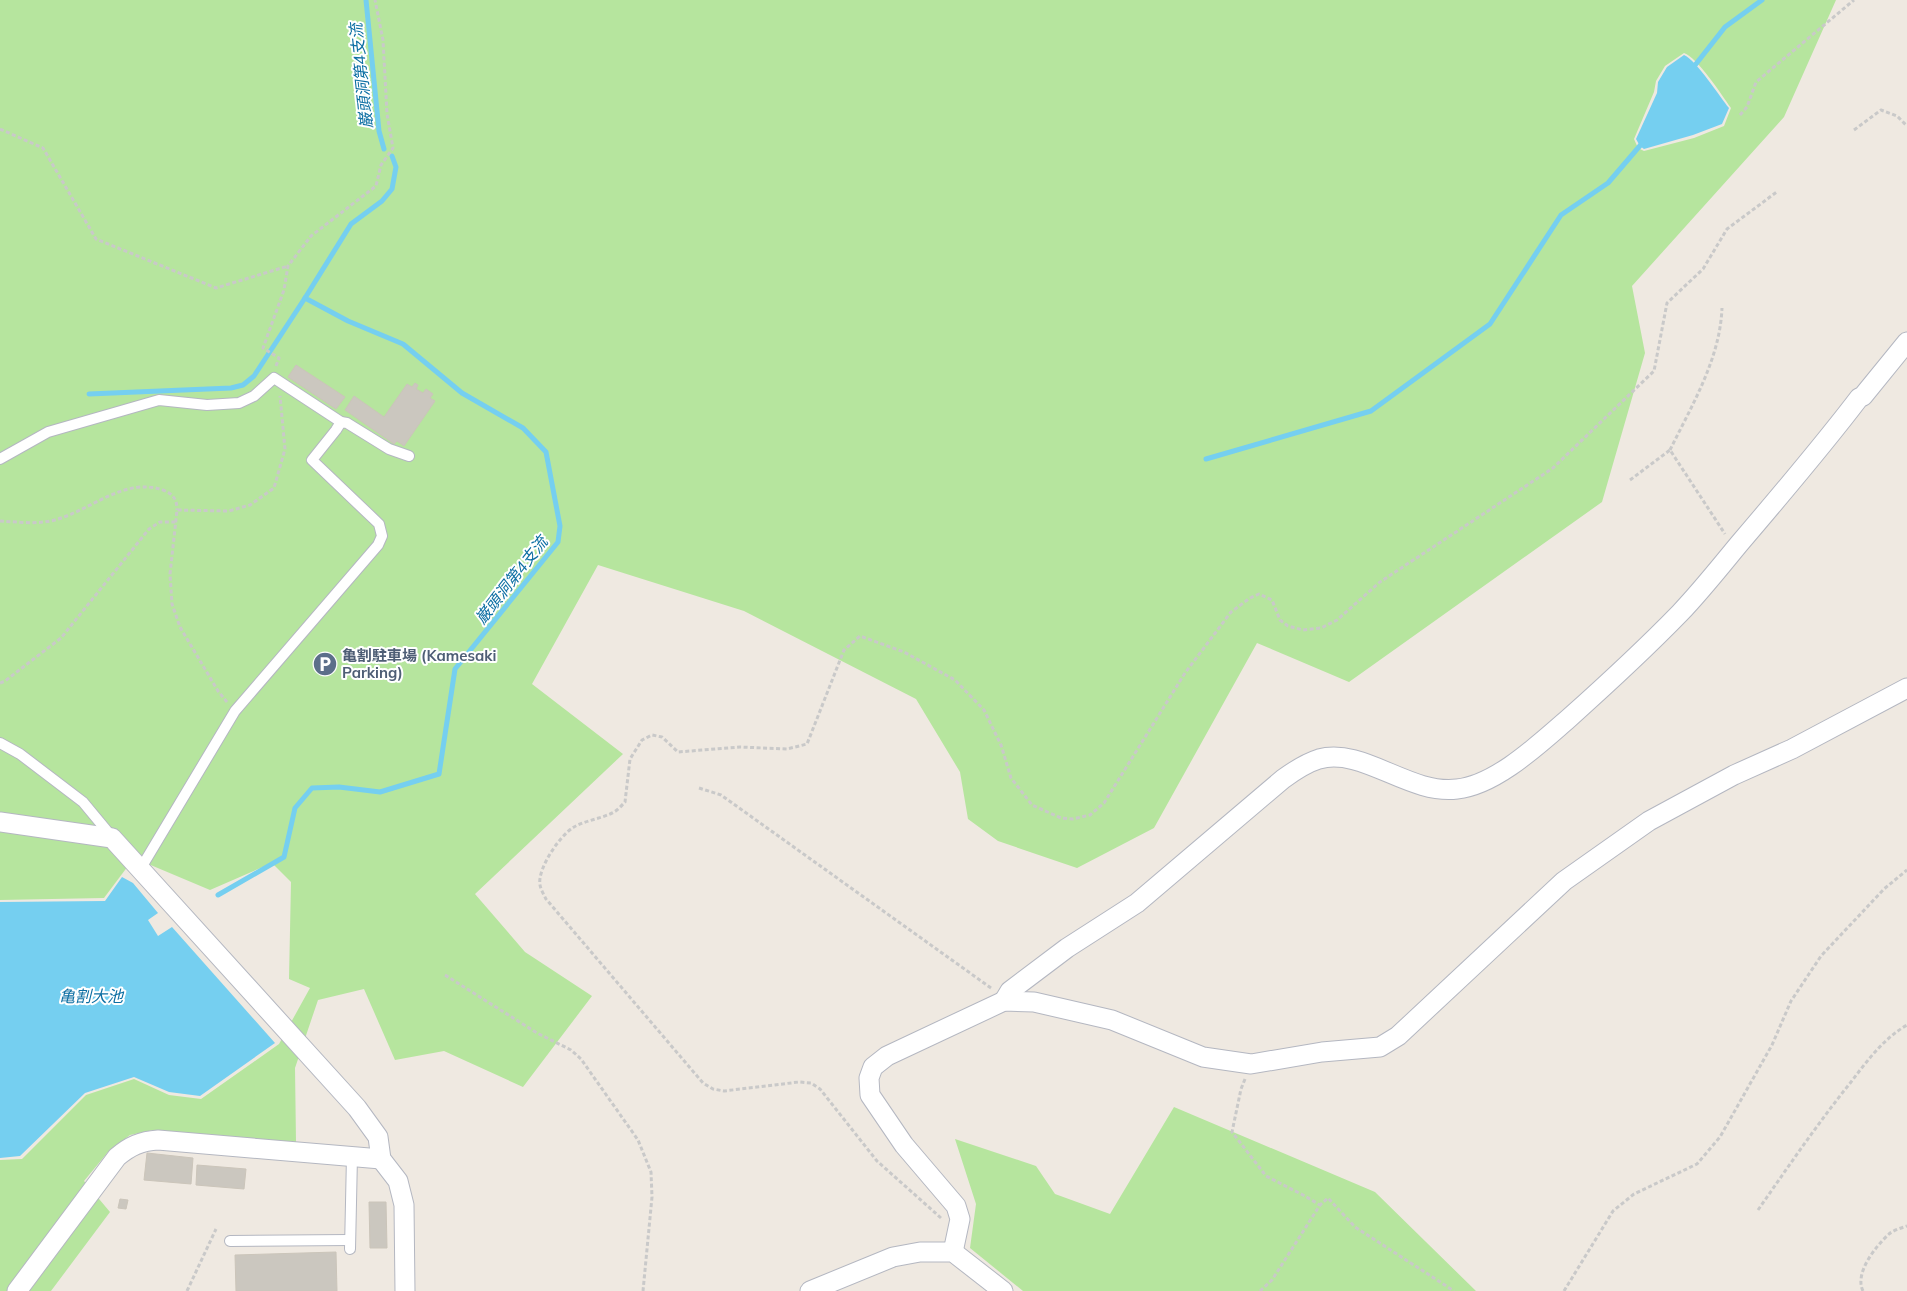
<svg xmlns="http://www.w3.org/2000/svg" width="1907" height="1291" font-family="Mulish,'Noto Sans JP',sans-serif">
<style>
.green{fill:#b6e59e;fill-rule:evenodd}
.water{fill:#75cff0}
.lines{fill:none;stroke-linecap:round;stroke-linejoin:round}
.stream{stroke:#75cff0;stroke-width:5}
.building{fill:#cbc7bf;stroke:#cbc5ba}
.lane-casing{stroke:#b4b7c1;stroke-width:12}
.street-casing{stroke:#b4b7c1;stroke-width:21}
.path{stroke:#c9c9c9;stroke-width:3;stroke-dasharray:4 2.5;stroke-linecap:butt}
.lane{stroke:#fff;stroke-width:10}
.street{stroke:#fff;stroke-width:19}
.labels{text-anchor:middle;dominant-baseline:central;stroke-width:4;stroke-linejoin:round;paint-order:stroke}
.service-label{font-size:15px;font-weight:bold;fill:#4e5e75;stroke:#fff;text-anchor:start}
.water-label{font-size:16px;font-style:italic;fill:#0d6fa3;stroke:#fff}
</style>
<rect width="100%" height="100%" fill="#efe9e1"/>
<g class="green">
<path d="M0 0H1836L1784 117 1632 286 1645 353 1602 502 1349 682 1257 643 1154 828 1077 868 998 841 968 819 960 772 916 699 744 611 598 565 532 684 623 754 475 894 525 952 592 996 523 1087 444 1051 395 1060 364 989 318 1000 295 1068 296 1142 153 1130 130 1135 108 1152 84 1181 110 1212 51 1291H0V1160L22 1159 86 1095 134 1079 169 1095 201 1099 279 1044 310 988 289 979 291 882 272 863 210 890 134 858 104 898 0 900ZM1684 53C1698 58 1721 94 1731 108L1724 126 1694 138 1644 151 1638 148 1634 139 1654 92 1656 81 1665 66Z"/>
<path d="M1174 1107 1375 1192 1476 1291H1023L970 1248 976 1204 955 1139 1036 1166 1055 1194 1110 1214Z"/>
</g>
<g class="water">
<path d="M1684 55C1696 60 1720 97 1729 108L1722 124 1693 135 1644 149 1640 146 1636 139 1657 93 1658 82 1667 67Z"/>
<path d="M122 877 133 883 158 913 148 920 158 936 172 927 275 1043 200 1096 169 1092 134 1077 85 1093 20 1156 0 1158V902L105 901Z"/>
</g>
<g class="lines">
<g class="stream">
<path d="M366 0 379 131 384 149"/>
<path d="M1692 69 1725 27 1762 0"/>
<path d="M89 394 231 388 243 385 254 376 305 298"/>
<path d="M1206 459 1371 411 1490 324 1561 215 1608 183 1644 141"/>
<path d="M218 895 284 857 295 808 312 788 339 787 380 792 439 774 455 669 558 542 560 526 546 452 523 428 462 393 403 344 348 321 305 298 351 224 382 201 392 189 396 167 392 156"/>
</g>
</g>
<g class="building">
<path d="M296 365 345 397 336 409 288 377Z"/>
<path d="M415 383 418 385 416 389 423 393 426 389 433 394 430 398 435 401 404 446 397 441 394 444 345 410 354 396 384 417 407 384 412 387Z"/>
<path d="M147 1153 193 1158 191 1184 144 1180Z"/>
<path d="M197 1165 246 1169 244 1189 196 1185Z"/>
<path d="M120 1199 128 1200 126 1209 118 1208Z"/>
<path d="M369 1202H386L387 1248H370Z"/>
<path d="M336 1252 337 1291H236L235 1255Z"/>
</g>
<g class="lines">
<g class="lane-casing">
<g id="lane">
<path d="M0 459 48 432 159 400 207 405 239 403 254 396 274 378 341 422 347 423 389 449 409 456"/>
<path d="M0 743 20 754 83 802 112 837"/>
<path d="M141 868 235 711 378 545 382 536 379 524 312 460 336 430 341 422"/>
<path d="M230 1241 350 1240"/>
<path d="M350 1249 352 1156"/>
</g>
</g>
<g class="street-casing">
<g id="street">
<path d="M0 822 112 838 357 1108 378 1137 381 1159 398 1181 404 1205 405 1291"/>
<path d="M1004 1001 1010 991 1067 948 1137 903 1283 779C1294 771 1306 763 1319 759 1363 747 1409 795 1457 789 1496 785 1539 744 1568 719 1606 685 1644 650 1680 613 1701 591 1720 567 1739 544 1780 496 1821 448 1859 398L1863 396 1907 342"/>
<path d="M953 1252 960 1219 956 1206 904 1145 870 1095 869 1078 873 1067 887 1056 1004 1001 1034 1002 1112 1020 1203 1057 1251 1064 1322 1052 1380 1047 1398 1036 1564 881 1649 821 1734 775 1792 749 1907 688"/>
<path d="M17 1291 117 1157C130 1146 141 1141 158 1140L381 1159"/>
<path d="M810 1291 893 1257 920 1252H953L1003 1291"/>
</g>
</g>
<g class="path">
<path d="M1740 115 1747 107 1756 82 1854 0"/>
<path d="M0 129 43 148 96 239 216 288 288 266"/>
<path d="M1854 130 1881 110 1897 116 1907 126"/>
<path d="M276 366 279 358 263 348 284 290 288 266 311 236 376 186 381 165 393 148 387 114 383 40 375 0"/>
<path d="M1670 450C1692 405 1720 359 1722 308"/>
<path d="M1630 480 1670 450 1725 534"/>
<path d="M0 521C19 522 40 525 58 519 92 509 125 477 163 490 173 494 177 499 177 510"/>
<path d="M0 683 5 681 61 638 149 529 160 522H177"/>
<path d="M227 702 218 691 180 627 172 604 170 574 177 510 229 511 250 505 274 488 285 449 280 396"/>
<path d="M699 788 721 795 991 988"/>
<path d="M445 975 537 1033 571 1050 581 1059 638 1140 651 1172 652 1197 643 1291"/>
<path d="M1245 1079 1241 1089 1232 1132 1266 1176 1303 1195 1320 1205"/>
<path d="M1758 1210C1788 1167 1818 1123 1851 1082 1867 1061 1883 1039 1907 1025"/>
<path d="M941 1218 877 1161 820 1089 811 1083 799 1082 724 1091 713 1089 703 1083 546 899C544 895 541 890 540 885 537 869 560 835 574 827 586 820 601 819 614 812 618 810 622 805 625 802L630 759 642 740 652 735 662 737 678 752 740 747 787 749 807 744 844 650 860 636 904 652 955 680 984 710 1001 745 1011 778 1032 805 1061 818 1073 819 1090 815 1104 803 1185 673 1231 612 1250 598 1259 594 1272 600 1280 620 1288 626 1303 630 1321 628 1337 620 1380 582 1553 468 1654 371 1667 303 1703 269 1727 229 1778 191"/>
<path d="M187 1291 216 1229"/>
<path d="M1260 1291 1272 1280 1320 1205 1328 1198 1355 1227 1454 1291"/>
<path d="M1564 1291 1613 1211 1634 1194 1697 1164 1720 1137 1772 1045 1791 1001 1821 956 1884 889 1907 870"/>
<path d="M1863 1291C1854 1273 1876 1246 1889 1234 1894 1230 1901 1228 1907 1226"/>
</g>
<use href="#lane" class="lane"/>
<use href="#street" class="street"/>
</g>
<defs>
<g id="parking-disc" transform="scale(1.25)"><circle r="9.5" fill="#5c6f8a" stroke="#fff"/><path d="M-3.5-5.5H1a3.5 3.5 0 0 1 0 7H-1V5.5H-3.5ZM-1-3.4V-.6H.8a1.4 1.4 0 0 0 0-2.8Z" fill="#fff"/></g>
</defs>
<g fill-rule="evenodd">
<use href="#parking-disc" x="325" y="664"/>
</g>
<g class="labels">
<g class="service-label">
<text x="342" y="655">亀割駐車場 (Kamesaki<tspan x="342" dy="17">Parking)</tspan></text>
</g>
<g class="water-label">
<text transform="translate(361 76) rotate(-96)">巌頭洞第4支流</text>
<text transform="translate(511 580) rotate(-52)">巌頭洞第4支流</text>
<text x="91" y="996">亀割大池</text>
</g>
</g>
</svg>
